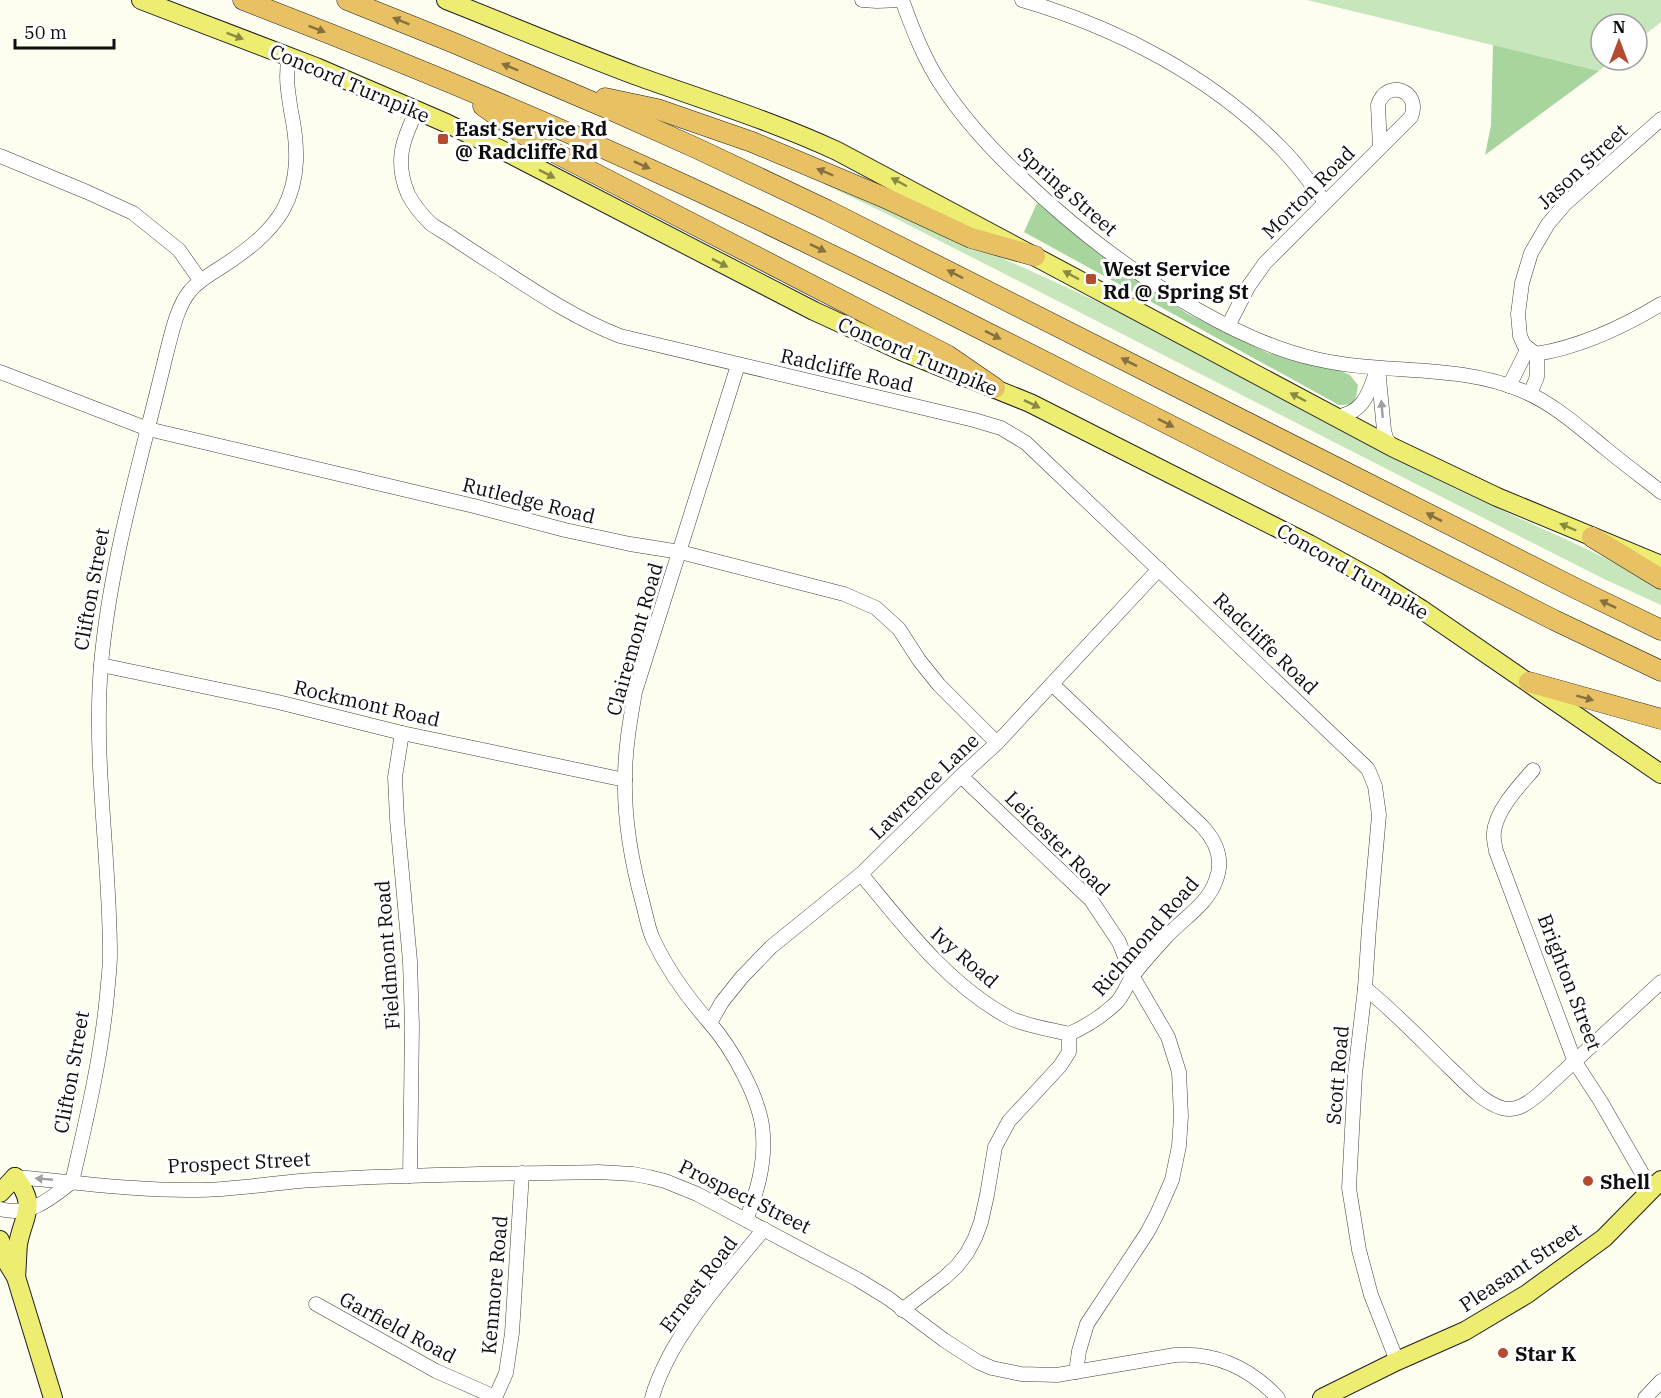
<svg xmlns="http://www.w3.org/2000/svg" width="1661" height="1398" font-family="'IBM Plex Serif',serif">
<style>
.green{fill:#c8e6bc}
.forest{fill:#a8d59d}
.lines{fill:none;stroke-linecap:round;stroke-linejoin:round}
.minor-casing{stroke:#414141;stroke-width:15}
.major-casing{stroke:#1f1f1f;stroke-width:20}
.highway-casing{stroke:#1f1f1f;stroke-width:21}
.minor{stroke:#fff;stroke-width:14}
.major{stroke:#eded71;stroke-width:18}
.highway{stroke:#e8c164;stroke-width:20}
.oneway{fill:#86703d}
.oneway2{fill:#898944}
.oneway3{fill:#9f9f9f}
.poi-dot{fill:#b34b31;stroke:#fff;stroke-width:2}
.labels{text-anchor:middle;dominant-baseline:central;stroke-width:6;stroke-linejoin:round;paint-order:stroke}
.street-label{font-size:20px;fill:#0e0e0e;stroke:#fff}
.poi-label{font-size:20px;font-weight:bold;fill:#0e0e0e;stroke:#fff;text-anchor:start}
</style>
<rect width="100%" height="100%" fill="#fdfef0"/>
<g class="green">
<path d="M1307 0H1661V22L1637 41V24H1601V60H1613L1599 71Z"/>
<path d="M818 178C918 222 1020 264 1119 312 1219 362 1315 418 1415 469 1496 510 1581 543 1661 587V605L1604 579 1426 489 889 215 824 184Z"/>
</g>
<g class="forest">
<path d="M1493 45 1599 71 1485 155 1491 125Z"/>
<path d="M1037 203 1107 259 1149 289 1188 314 1268 353 1336 369 1350 375 1358 385C1356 401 1355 405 1339 405L1024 232Z"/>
</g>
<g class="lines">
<g class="minor-casing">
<g id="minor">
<path d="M862 0 877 1 902 0"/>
<path d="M902 0C913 30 924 59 942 86 965 121 993 151 1023 179 1076 230 1134 274 1198 310 1235 331 1274 350 1316 359 1384 375 1457 363 1523 391 1554 404 1579 427 1605 448 1623 463 1642 477 1661 492"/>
<path d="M1022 0C1118 28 1212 77 1282 149 1298 165 1311 184 1325 202"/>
<path d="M417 110C403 139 394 161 408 194 413 204 422 215 430 223 436 228 443 231 450 236 465 246 480 256 496 266 536 292 576 319 620 336L974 420 1001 428 1026 443 1368 769 1375 786 1379 815 1369 928 1365 988 1355 1074 1349 1188 1359 1250 1371 1295 1397 1361"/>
<path d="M0 156 87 192 133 213 179 250 200 280"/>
<path d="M1228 326 1248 287 1265 263 1411 117C1422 90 1386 78 1378 105L1380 148"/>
<path d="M1536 354C1580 347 1623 327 1661 304"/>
<path d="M738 365 635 692C630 721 625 749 625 778 624 820 632 864 643 904 646 915 648 928 653 939 667 969 687 997 709 1022 732 1048 762 1101 763 1135 765 1165 757 1192 746 1220"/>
<path d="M1378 368 1384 430 1386 438 1392 447"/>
<path d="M0 372 148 429 474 506 565 530 630 544 680 552 844 594 876 608 899 629 919 660 939 685 997 743"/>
<path d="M1509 386 1528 348"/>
<path d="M1530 394 1537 377V358L1536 354 1524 345 1520 336 1518 314 1522 283 1531 253 1548 224 1565 204 1661 119"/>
<path d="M1334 417C1362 414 1368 396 1376 373"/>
<path d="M101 665 278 702 402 733 625 780"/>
<path d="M402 733 395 777 397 819 410 961 412 1026 410 1176"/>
<path d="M1533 770C1519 786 1496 810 1494 832 1493 838 1495 845 1496 851L1575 1062 1601 1102 1651 1189"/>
<path d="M961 776 1091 900 1119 942 1133 977 1168 1037 1179 1072 1181 1116 1179 1146 1172 1180 1157 1214 1147 1233 1087 1324 1079 1351 1076 1372"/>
<path d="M861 874C905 927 948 985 1010 1018 1023 1025 1053 1030 1069 1034"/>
<path d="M1365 988C1396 1013 1422 1041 1450 1068 1465 1082 1482 1102 1502 1108 1517 1112 1528 1103 1539 1094L1661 982"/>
<path d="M710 1023 722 1002 742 977 771 947 861 874 961 776 997 743 1159 569"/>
<path d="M15 1177C75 1182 136 1191 197 1190 237 1190 276 1182 315 1180 409 1174 504 1174 598 1172L633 1174 649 1177 665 1181 697 1194 857 1279 888 1298 944 1340 978 1362 992 1368 1021 1374 1057 1375 1175 1355C1216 1352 1250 1368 1278 1398"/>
<path d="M72 1182C86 1121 101 1059 107 995 108 982 110 968 110 955 110 858 93 762 101 665 110 560 142 457 166 355 171 336 177 306 190 291 199 280 211 274 223 266 246 251 269 234 283 210 300 179 298 145 291 111 288 92 285 76 289 57"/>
<path d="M0 1209C30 1217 50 1199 72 1182"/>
<path d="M316 1304 436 1371 495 1397"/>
<path d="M902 1310 944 1278 957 1266 967 1253 975 1238 981 1222 987 1195 995 1147 1009 1121 1060 1066 1069 1052V1034C1087 1026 1100 1018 1115 1004 1123 997 1126 986 1132 977 1142 963 1156 948 1168 935 1184 918 1208 904 1216 880 1224 859 1216 841 1202 826L1052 684"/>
<path d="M495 1398 506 1373 512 1333 522 1173"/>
<path d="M652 1398C656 1382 664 1366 672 1351 697 1307 732 1268 764 1229"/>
<path d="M1645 1398 1661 1381"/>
</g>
</g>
<g class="major-casing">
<g id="major">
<path d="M141 0 316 67 446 123 514 156 814 311 901 351 1030 403 1309 544 1378 582 1421 609 1661 774"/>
<path d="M446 0C509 25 573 52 637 76 704 100 772 121 837 151L1392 447 1497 497 1661 565"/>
<path d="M15 1177C38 1206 24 1213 18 1244 17 1255 17 1266 16 1277"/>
<path d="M0 1193 15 1177"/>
<path d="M0 1240 8 1264 16 1277 53 1398"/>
<path d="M1322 1398 1397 1361 1465 1331 1527 1294 1604 1238 1661 1180"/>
</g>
</g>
<g class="highway-casing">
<g id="highway">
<path d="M243 0C392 57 541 119 687 186 819 247 949 313 1079 379 1237 459 1396 539 1554 620L1661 671"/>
<path d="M347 0 454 43 609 109 696 148 827 210 1577 589 1661 630"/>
<path d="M605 98 657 109 752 142 883 197 971 238 1035 256"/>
<path d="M483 106 536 143 947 355 995 388"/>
<path d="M1592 537 1661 579"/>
<path d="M1529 682 1661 719"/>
</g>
</g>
<use href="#minor" class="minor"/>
<use href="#major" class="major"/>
<use href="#highway" class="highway"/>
</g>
<defs><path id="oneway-solid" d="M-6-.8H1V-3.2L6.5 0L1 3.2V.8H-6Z" transform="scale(1.5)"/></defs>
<g class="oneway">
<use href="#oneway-solid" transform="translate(401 21) rotate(-158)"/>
<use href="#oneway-solid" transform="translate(317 29) rotate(21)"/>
<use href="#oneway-solid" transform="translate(510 67) rotate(-157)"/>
<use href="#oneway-solid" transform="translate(642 165) rotate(24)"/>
<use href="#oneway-solid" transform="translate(825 172) rotate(-157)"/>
<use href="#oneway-solid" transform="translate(818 248) rotate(26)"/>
<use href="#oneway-solid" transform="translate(955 274) rotate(-153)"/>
<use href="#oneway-solid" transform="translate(993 335) rotate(27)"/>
<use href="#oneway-solid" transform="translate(1129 362) rotate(-153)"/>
<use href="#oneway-solid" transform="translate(1166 423) rotate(27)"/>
<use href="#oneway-solid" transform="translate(1434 517) rotate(-153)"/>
<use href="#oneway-solid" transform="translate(1608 604) rotate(-154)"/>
<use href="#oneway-solid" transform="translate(1585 698) rotate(15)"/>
</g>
<g class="oneway2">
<use href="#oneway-solid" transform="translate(235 36) rotate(21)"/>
<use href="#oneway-solid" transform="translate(547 174) rotate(27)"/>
<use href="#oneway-solid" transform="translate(899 182) rotate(-152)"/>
<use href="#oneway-solid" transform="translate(720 263) rotate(27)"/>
<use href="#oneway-solid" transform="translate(1071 275) rotate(-152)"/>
<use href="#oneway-solid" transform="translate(1298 397) rotate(-152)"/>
<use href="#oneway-solid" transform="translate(1032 404) rotate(26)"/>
<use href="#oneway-solid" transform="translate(1568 527) rotate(-157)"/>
</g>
<g class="oneway3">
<use href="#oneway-solid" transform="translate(1382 409) rotate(-95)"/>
<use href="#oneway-solid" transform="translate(44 1179) rotate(-175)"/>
</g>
<g class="poi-dot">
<rect x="437" y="133" width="12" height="12" rx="3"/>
<rect x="1085" y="273" width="12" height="12" rx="3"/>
<circle cx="1588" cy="1181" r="6"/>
<circle cx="1503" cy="1353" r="6"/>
</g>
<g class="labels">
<g class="street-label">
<text transform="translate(350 83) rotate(23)">Concord Turnpike</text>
<text transform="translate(1582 166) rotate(-43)">Jason Street</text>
<text transform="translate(1068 191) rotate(41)">Spring Street</text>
<text transform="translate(1308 192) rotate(-45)">Morton Road</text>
<text transform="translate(918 356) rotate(23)">Concord Turnpike</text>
<text transform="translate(847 370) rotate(13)">Radcliffe Road</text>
<text transform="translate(529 500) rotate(14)">Rutledge Road</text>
<text transform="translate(1353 571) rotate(30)">Concord Turnpike</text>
<text transform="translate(91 589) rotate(-80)">Clifton Street</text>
<text transform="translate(634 639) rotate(-74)">Clairemont Road</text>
<text transform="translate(1266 643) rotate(44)">Radcliffe Road</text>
<text transform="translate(367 703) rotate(13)">Rockmont Road</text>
<text transform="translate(924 786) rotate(-44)">Lawrence Lane</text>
<text transform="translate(1058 843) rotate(45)">Leicester Road</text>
<text transform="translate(1145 936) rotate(-49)">Richmond Road</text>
<text transform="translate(387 955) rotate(-94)">Fieldmont Road</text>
<text transform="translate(965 957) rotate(41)">Ivy Road</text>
<text transform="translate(1570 982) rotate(69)">Brighton Street</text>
<text transform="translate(71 1072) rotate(-80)">Clifton Street</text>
<text transform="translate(1337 1075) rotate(-85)">Scott Road</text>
<text transform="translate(239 1162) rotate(-3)">Prospect Street</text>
<text transform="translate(745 1196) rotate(26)">Prospect Street</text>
<text transform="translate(1520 1267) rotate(-34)">Pleasant Street</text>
<text transform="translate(698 1284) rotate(-53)">Ernest Road</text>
<text transform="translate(494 1285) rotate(-85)">Kenmore Road</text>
<text transform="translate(398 1327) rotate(28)">Garfield Road</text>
</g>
<g class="poi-label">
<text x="455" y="128">East Service Rd<tspan x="455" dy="23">@ Radcliffe Rd</tspan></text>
<text x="1103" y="268">West Service<tspan x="1103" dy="23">Rd @ Spring St</tspan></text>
<text x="1600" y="1181">Shell</text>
<text x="1515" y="1353">Star K</text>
</g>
</g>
<g transform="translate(1619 42)"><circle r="28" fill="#ffffff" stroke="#9f9f9f" stroke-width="1.5"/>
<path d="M0-4.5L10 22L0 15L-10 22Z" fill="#b34b31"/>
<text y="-9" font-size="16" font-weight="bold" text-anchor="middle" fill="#0e0e0e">N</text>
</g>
<path d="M15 39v9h99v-9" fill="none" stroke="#0e0e0e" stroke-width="3"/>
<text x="24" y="39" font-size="18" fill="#0e0e0e" stroke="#ffffff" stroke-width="4.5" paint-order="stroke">50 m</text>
</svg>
